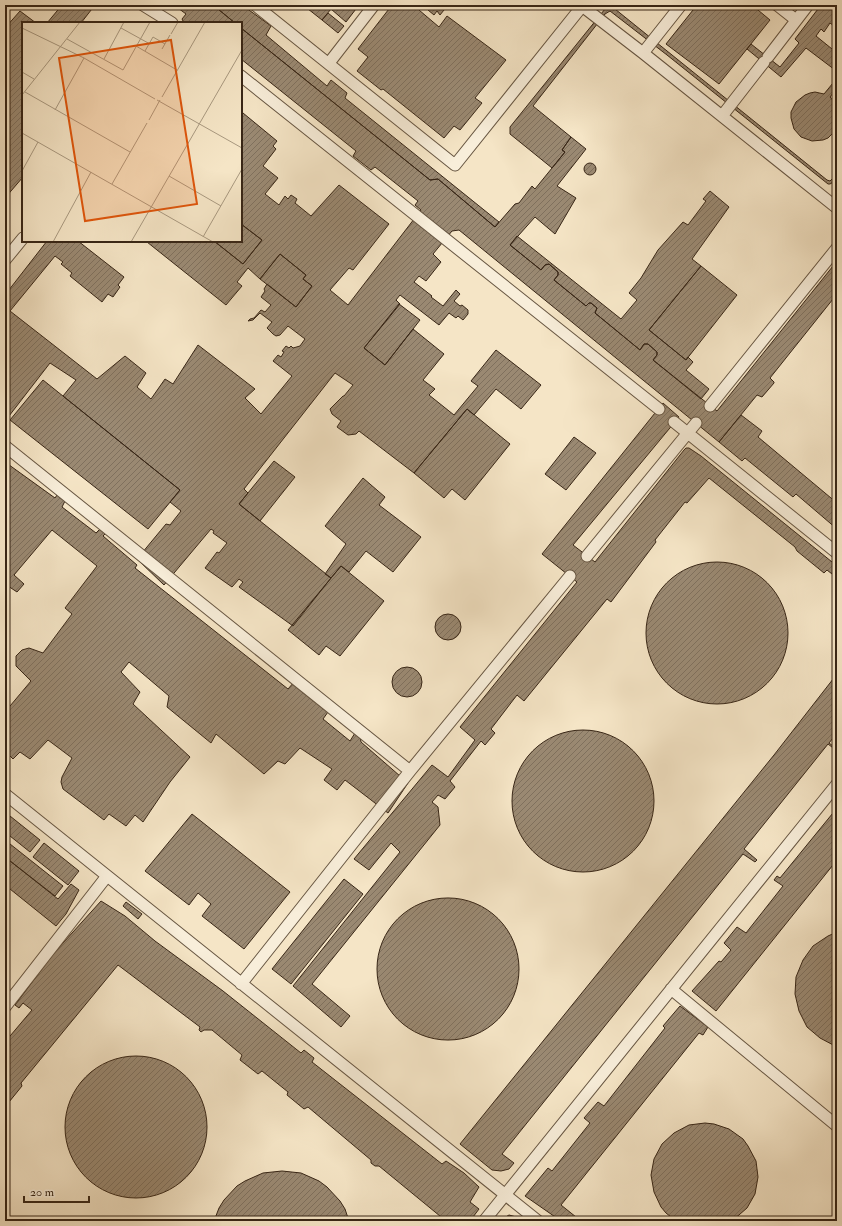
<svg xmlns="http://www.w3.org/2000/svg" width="842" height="1226" viewBox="0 0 842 1226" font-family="'IM FELL Double Pica',serif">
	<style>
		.building { fill: url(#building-hatch); stroke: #382616 }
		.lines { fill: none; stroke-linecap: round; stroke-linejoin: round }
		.service-casing { stroke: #675642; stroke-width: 13 }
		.service { stroke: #f8eeda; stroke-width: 11 }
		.inset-road { fill: none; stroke: #a99980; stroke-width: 1 }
		.view { fill: #df560c; fill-opacity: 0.15; stroke: #df560c; stroke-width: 2 }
		.inset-edge { fill: none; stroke: #382616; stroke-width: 2 }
	</style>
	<defs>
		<pattern id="building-hatch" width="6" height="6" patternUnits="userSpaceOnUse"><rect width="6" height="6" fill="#9a8972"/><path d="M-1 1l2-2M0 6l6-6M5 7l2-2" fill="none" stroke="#7f705d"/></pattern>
	</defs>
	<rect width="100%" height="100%" fill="#f5e5c6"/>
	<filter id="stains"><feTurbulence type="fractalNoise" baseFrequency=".005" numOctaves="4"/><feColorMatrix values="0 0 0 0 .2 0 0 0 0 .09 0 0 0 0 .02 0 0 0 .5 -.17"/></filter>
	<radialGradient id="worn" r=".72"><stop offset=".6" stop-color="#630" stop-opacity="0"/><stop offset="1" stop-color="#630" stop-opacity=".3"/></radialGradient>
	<!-- building -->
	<path class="building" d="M62 5H95L81 23H47Z
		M174 5H213L235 23H184L182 19 186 14Z
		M221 5H228L232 9 235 5H242L271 26 266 35 327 86 331 80 347 93 345 98 499 222 495 227 438 179 430 180 241 28V23H235L218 9Z
		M303 5H359L346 22 331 9 322 20Z
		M392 5H423L419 10 439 27 447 16 506 60 475 98 482 103 460 130 454 126 444 138 383 89 381 90 357 71 368 57 358 49Z
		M429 5H448L440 15 437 11 434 15 428 10 431 7Z
		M697 5H752L770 20 719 84 666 44Z
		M821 5H837V28L830 23 824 32 821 29 816 36 837 53V75L833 72 835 70 806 48 781 77 747 49 751 44 780 67 799 43 795 39Z
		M610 7 615 9 827 180 830 181 837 174V180L830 184H828L667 55 610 11 605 14 533 106 571 137 562 150 565 152 552 168 510 134V127L605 9Z
		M20 11 36 23H23V177L5 198V28Z
		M328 13 344 26 338 33 322 20Z
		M241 28 430 180 438 179 495 227 515 204 519 203 532 186 535 189 565 152 562 150 571 137 586 149 557 186 576 198 555 234 535 217 510 245 541 270 545 265 549 264 558 272V275L554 280 586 306 589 303H591L597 308 595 313 640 350 644 344H648L657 352V355L653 360 717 411 837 261V294L770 378 774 382V383L762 397 757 395 719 442 459 230 452 231 433 254 441 262 426 281 419 276 414 282 432 296 431 297 443 306 456 290 460 294 454 301 460 306 462 305 468 310V314L463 320 458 316 456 318 449 313 439 325 400 295 396 300 400 304 364 348 385 365 413 329 444 354 423 380 435 389 429 395 454 415 478 386 471 381 496 350 541 385 521 409 496 389 474 415 467 409 414 473 359 431 356 434 348 435 337 427 341 421 332 414 330 409 343 396H344L353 385 335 373 244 489 248 493 239 504 331 578 293 626 239 587 243 582 239 579 232 587 205 568 217 552 219 553 227 543 213 533 214 531 211 529 164 585 137 559 166 524 170 525 181 511 170 502 180 490 63 396 76 380 50 363 9 416 5 413V295L47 241H78L124 277 118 285 120 287 113 297 108 294 102 302 70 276 72 273 61 264 63 262 55 256 10 311 97 379 125 356 146 373 137 387 151 399 165 379 173 384 198 345 255 389 245 398 261 414 292 376 273 361 278 355 281 357 284 352 282 351 286 346 289 348 291 346 293 348 300 346 305 339 288 326 280 335 276 336 273 334 267 328 272 322 260 313 253 320 248 321 250 319 254 318 261 310 265 312 271 305 261 297 265 291 264 289 267 284 296 307 312 286 303 279 306 275 280 254 260 279 248 268 237 282 242 286 226 305 147 242V241H214L243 264 262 240 241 224V115L243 113 277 141 273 146 276 149 263 166 278 178 265 194 279 205 285 196 288 199 291 195 297 199 295 203 311 216 339 185 389 224 353 270 349 268 330 290 348 305 421 210 415 205 418 201 375 167 371 170 353 156 356 151 241 59Z
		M837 78V88L830 97 837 105 836 130 828 138 823 140 812 141 801 137 794 129 791 118V112L796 102 805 95 810 93 815 92 824 94Z
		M584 169a6 6 0 1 1 12 0a6 6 0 1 1-12 0Z
		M710 191 729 207 692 259 701 266 649 330 686 360 688 357 693 362 686 370 709 389 701 399 653 360 657 355V352L648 344H644L640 350 595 313 597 308 591 303H589L586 306 554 280 558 275V272L549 264 545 265 541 270 510 245 517 236 621 319 637 300 629 293 641 278 658 250 683 222 688 225 706 201 703 199Z
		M241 224 262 240 243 264 214 241H241Z
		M280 254 306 275 303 279 312 286 296 307 260 279Z
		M701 266 737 295 686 360 649 330Z
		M399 304 420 320 385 365 364 348Z
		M43 380 180 490 148 529 10 420Z
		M837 381V411L835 395Z
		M663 403 679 417 573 545 595 562 684 450 686 448H689L701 456 837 566V578L827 570 824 573 797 551 795 547 709 478 687 503 685 502 655 540 656 542 611 602 607 599 524 701 517 695 491 729 495 733 485 745 481 741 450 781 455 787 445 799 438 795 432 802 438 807 440 825 312 984 350 1016 341 1027 293 986 400 852 391 843 369 870 354 859 432 765 448 777 475 740 460 727 577 582 542 554Z
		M467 409 510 444 465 500 452 489 444 498 414 473Z
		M741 415 762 431 758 437 837 503V529L796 494 793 497 745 458 742 461 719 442Z
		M574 437 596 453 566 490 545 474Z
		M274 461 295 477 260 521 239 504Z
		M5 462 55 498 57 495 65 501 62 507 96 533 100 529 106 533 103 536 137 565 135 568 288 689 294 682 328 712 323 719 350 741 355 733 360 737 361 742 408 783 388 813 345 780 337 790 324 780 332 769 300 748 285 764 278 761 264 774 216 734 211 743 167 707 169 696 129 662 121 672 140 692 133 704 190 757 170 782 143 822 135 815 126 826 109 814 104 820 63 789 61 782 62 777 72 758 48 740 30 759 20 752 13 759 7 753 9 749 5 746V712L31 681 16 666V656L22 650 29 648 43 653 72 614 65 608 97 566 52 530 14 575 24 584 17 592 8 586 5 590Z
		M363 478 385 497 379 505 421 537 393 572 366 551 349 572 341 566 331 578 325 574 346 544 325 526Z
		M646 633a71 71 0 1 1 142 0a71 71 0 1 1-142 0Z
		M341 566 384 601 340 656 326 646 319 655 288 630Z
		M435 627a13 13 0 1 1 26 0a13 13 0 1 1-26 0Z
		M392 682a15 15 0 1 1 30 0a15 15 0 1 1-30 0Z
		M837 674V733L829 743 837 749V751L828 744 744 849 757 860 755 862 743 854 502 1154 514 1163 509 1169 501 1171 492 1170 460 1144 774 755Z
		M512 801a71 71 0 1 1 142 0a71 71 0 1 1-142 0Z
		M837 808V860L716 1011 692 991 719 961 721 962 731 950 724 943 737 927 746 933 783 886 774 880 777 876 780 878Z
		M5 812 40 840 30 852 5 832Z
		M192 814 290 892 244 949 202 916 211 904 198 893 189 905 145 871Z
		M5 840 63 886 55 896 5 857Z
		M44 843 79 871 68 885 33 857Z
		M5 857 58 899 71 884 79 890 66 914 56 926 5 885Z
		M344 879 363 894 291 984 272 969Z
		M377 969a71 71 0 1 1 142 0a71 71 0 1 1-142 0Z
		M101 901 125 916 155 941 223 991 301 1053 304 1050 314 1058 312 1062 442 1164 446 1161 464 1173 479 1187 470 1202 479 1209 470 1221H446L379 1166H375L371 1163V1160L308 1107 304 1109 287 1095 288 1092 262 1071 258 1074 240 1060 242 1055 212 1030H204L201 1032 199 1030 200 1027 118 965 21 1083 22 1086 5 1107V1042L32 1010 23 1003 19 1008 15 1005 54 953Z
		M126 902 142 914 138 919 123 906Z
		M837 932V1047L820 1038 807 1027 799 1011 795 994 796 977 803 960 813 946 828 936Z
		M680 1006 708 1027 703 1035 699 1033 561 1205 581 1221H561L525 1196 548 1168 552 1171 590 1123 584 1118 598 1102 604 1106 665 1028 663 1026Z
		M65 1127a71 71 0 1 1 142 0a71 71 0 1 1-142 0Z
		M705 1123 714 1124 729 1129 743 1139 748 1146 756 1161 758 1177 755 1194 747 1208 732 1221H676L666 1213 661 1207 654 1192 651 1175 654 1159 662 1144 674 1133 689 1125Z
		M282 1171 301 1173 319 1181 327 1187 340 1201 345 1209 349 1221H214L219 1208 224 1200 237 1186 245 1181 263 1173Z
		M509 1215 520 1218 523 1221H501L504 1218Z"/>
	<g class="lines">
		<defs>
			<path id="service" d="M143 5 172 23
				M255 5 455 165 583 5
				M777 5 796 20
				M582 6 643 53 837 208
				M643 53 681 5
				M768 57 808 5
				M329 63 374 5
				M241 76 659 409
				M722 116 764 62
				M5 260 23 238
				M710 406 837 248
				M674 422 837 553
				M5 446 410 771
				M587 556 696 423
				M5 794 538 1221
				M241 984 410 771 570 576
				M671 989 837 1126
				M5 1007 107 876
				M484 1221 837 784"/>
		</defs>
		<!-- service casing -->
		<use href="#service" class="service-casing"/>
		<!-- service -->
		<use href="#service" class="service"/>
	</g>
	<!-- overview -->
	<g transform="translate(22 22)">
		<rect width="220" height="220" fill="#f5e5c6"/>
		<path class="inset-road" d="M0 6 62 36 133 77M99 6 128 22M149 12 156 0M45 17 101 48 128 0M114 24 155 48M140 27 148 13M123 29 131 15 143 22M82 37 102 0M0 50 12 57M3 70 108 130M0 73 58 0M140 75 183 0M135 78 220 126M33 88 62 36M127 98 138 78M0 111 191 220M0 149 16 120M147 154 199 184M90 162 125 101M181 215 220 147M31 220 69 150M109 220 220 28"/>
		<path class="view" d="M149 18 175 182 63 199 37 36Z"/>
		<rect width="220" height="220" class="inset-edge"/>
	</g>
	<!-- margin -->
	<rect width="842" height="1226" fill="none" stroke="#f5e5c6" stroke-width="20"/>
	<rect x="6" y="6" width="830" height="1214" fill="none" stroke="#382616" stroke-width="2"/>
	<rect x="10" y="10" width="822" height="1206" fill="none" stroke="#382616"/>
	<!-- scale -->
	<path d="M24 1196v6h65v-6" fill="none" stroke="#382616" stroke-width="2"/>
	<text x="30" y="1196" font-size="12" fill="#382616" stroke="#f8eeda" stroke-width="3" paint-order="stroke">20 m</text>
	<rect width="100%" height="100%" filter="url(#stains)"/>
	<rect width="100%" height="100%" fill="url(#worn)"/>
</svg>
